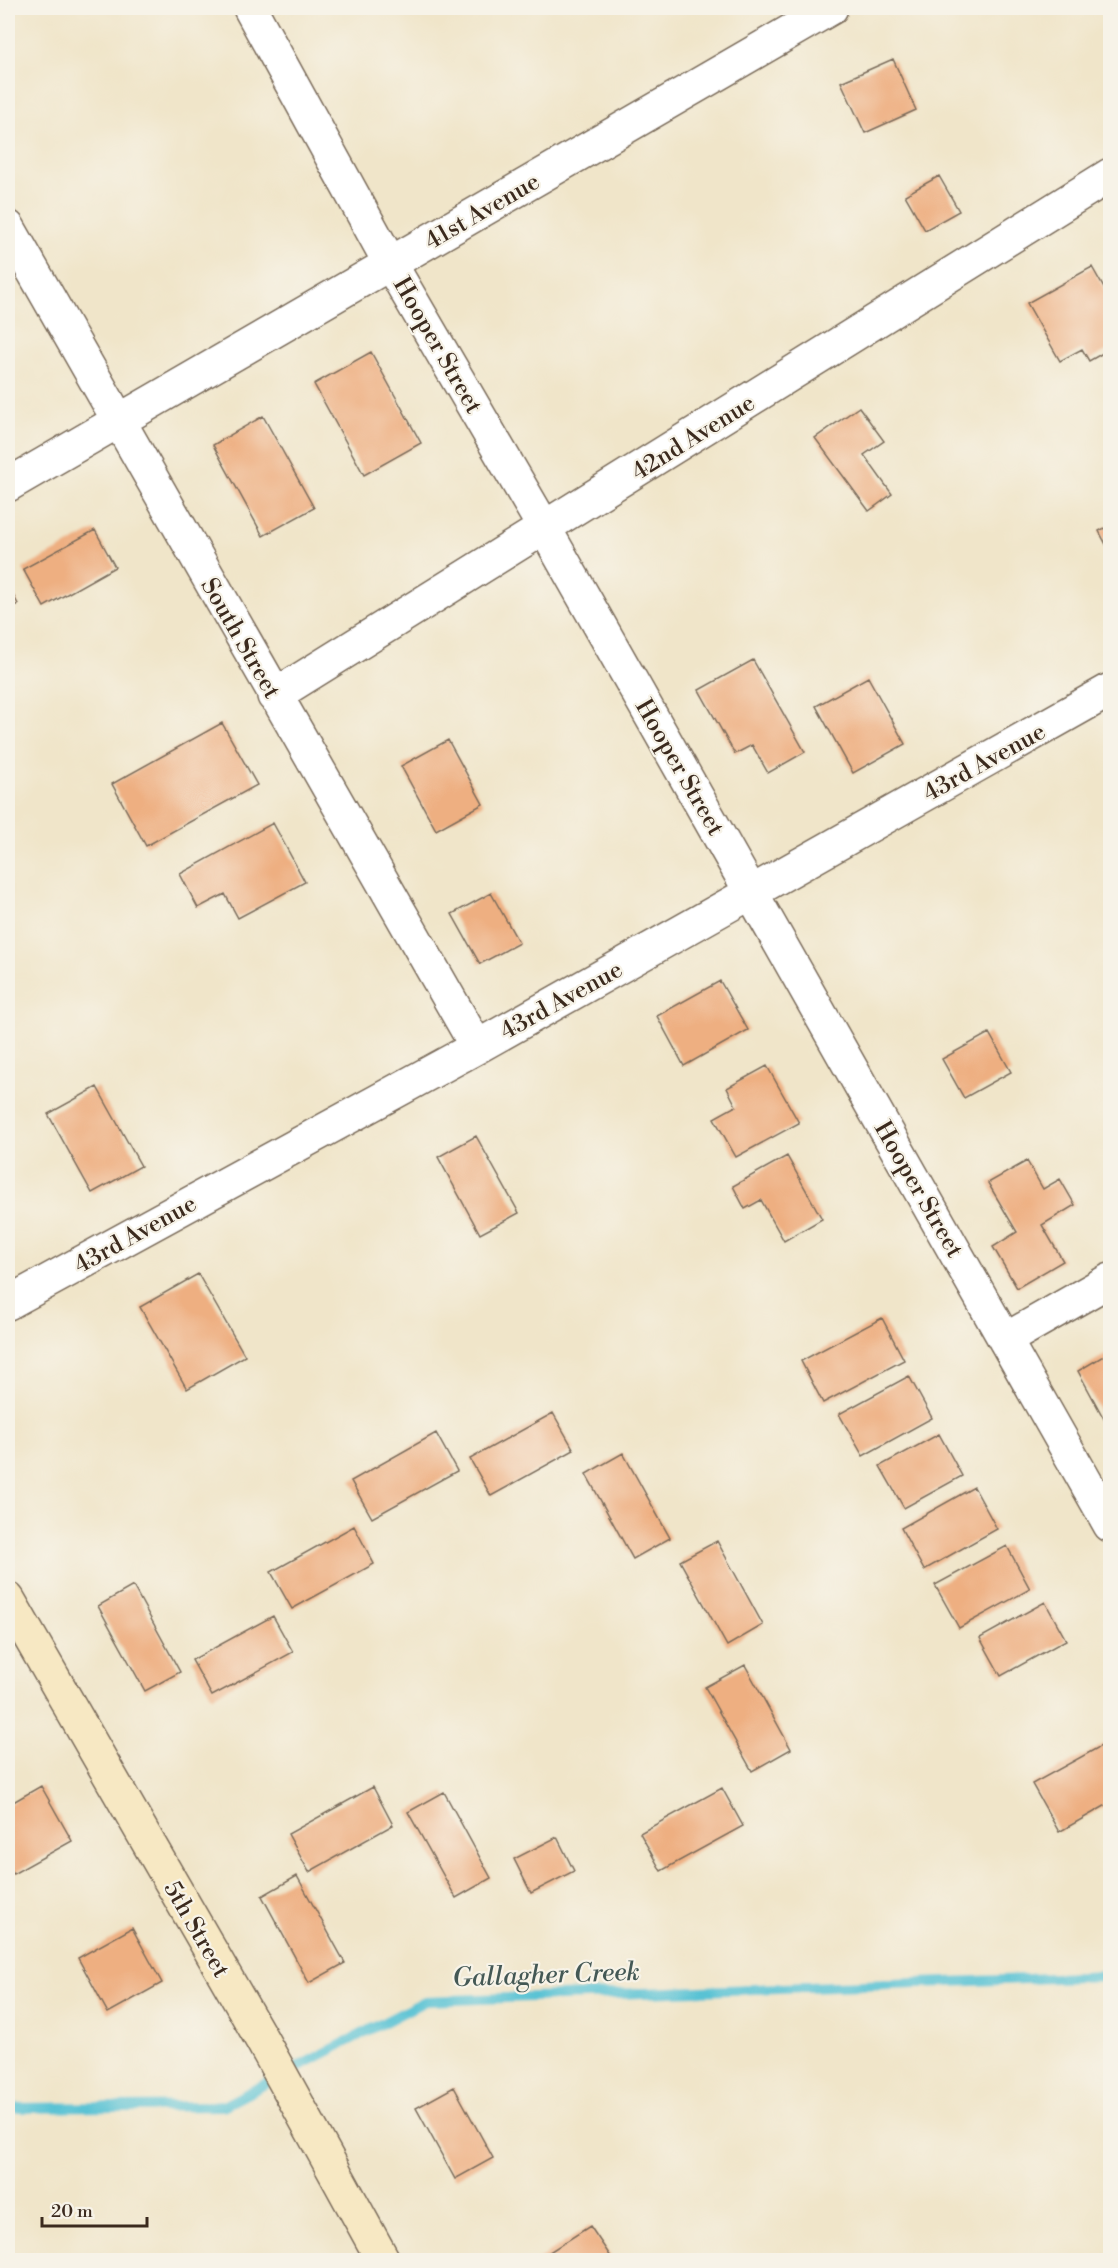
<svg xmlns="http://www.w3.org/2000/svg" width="1118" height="2268" viewBox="0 0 1118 2268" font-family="'Libre Bodoni',serif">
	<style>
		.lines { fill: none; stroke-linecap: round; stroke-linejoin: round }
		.stream { stroke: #58c2d4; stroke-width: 10 }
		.building { fill: #eeaf81 }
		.street-casing { stroke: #7a6b5a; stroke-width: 36 }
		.secondary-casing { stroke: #7a6b5a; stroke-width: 36 }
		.street { stroke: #fff; stroke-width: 33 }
		.secondary { stroke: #f7e8c3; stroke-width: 33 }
		.labels { text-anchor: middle; stroke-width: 4.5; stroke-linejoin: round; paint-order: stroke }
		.street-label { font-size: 24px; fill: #3b2a1e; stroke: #f7f3e8 }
		.water-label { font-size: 26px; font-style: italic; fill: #445855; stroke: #f7f3e8 }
	</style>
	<rect width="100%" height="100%" fill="#f7f3e8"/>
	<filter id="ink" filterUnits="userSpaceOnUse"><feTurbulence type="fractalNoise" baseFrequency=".0167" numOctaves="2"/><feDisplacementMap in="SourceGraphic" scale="12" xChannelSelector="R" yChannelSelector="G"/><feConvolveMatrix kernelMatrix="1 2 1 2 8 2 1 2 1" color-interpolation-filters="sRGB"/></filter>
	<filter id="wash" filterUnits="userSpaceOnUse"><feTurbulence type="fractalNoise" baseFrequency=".008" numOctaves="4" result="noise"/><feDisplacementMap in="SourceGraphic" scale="24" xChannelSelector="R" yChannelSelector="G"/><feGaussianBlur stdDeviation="1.35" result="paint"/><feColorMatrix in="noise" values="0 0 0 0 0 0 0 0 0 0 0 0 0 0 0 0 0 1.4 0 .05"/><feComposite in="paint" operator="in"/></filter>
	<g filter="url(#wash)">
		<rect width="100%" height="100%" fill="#f0e5c9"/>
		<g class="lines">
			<!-- stream -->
			<path class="stream" d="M8 2108 223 2106 425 2001 1110 1976"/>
		</g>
		<g id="blocks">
			<!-- building -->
			<path class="building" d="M893 59 916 110 865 133 841 82Z
				M939 176 959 211 925 230 905 195Z
				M1092 267 1110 299V349L1089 361 1082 349 1060 361 1027 303Z
				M371 352 421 443 364 475 314 384Z
				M859 407 884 441 864 455 892 494 869 511 815 438Z
				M263 416 314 508 263 536 213 445Z
				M1110 525V552L1099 531Z
				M95 530 115 567 44 607 23 569Z
				M8 586 18 604 8 610Z
				M753 660 805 752 768 773 752 745 735 754 699 690Z
				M868 677 905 744 853 773 816 706Z
				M222 723 257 785 146 846 112 784Z
				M448 740 483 804 436 830 401 766Z
				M273 823 305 882 238 918 225 894 198 908 180 874Z
				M491 893 519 943 480 964 452 914Z
				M720 981 748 1030 684 1066 657 1016Z
				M989 1033 1011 1072 964 1098 942 1059Z
				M767 1066 799 1123 736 1157 714 1118 736 1106 727 1088Z
				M97 1087 141 1166 92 1193 48 1114Z
				M476 1136 519 1213 480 1234 438 1157Z
				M787 1156 822 1219 784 1241 761 1200 745 1209 733 1186Z
				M1027 1161 1043 1189 1060 1179 1075 1205 1042 1225 1063 1261 1017 1288 993 1247 1017 1232 988 1183Z
				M198 1274 245 1356 187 1389 140 1307Z
				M882 1318 904 1360 823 1403 801 1361Z
				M1110 1352V1430L1078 1371Z
				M909 1376 932 1418 863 1456 839 1414Z
				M553 1413 574 1450 491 1496 470 1459Z
				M436 1433 457 1471 372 1518 351 1481Z
				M939 1434 962 1476 904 1508 880 1466Z
				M623 1453 670 1538 633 1559 586 1474Z
				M974 1487 997 1529 924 1570 901 1528Z
				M354 1526 374 1564 292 1609 271 1572Z
				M717 1541 763 1625 727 1646 680 1561Z
				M1007 1546 1030 1589 959 1628 935 1585Z
				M133 1586 180 1672 145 1691 98 1606Z
				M1045 1602 1066 1640 1001 1676 980 1638Z
				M273 1616 293 1652 212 1696 192 1660Z
				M745 1665 791 1749 752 1771 705 1687Z
				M1110 1741V1803L1059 1832 1032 1784Z
				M41 1786 72 1841 13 1874 8 1864V1805Z
				M373 1787 393 1825 309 1872 288 1834Z
				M722 1788 743 1826 661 1871 640 1833Z
				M444 1792 491 1878 456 1898 408 1812Z
				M557 1837 574 1871 531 1893 514 1859Z
				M297 1876 345 1963 309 1983 262 1896Z
				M132 1928 162 1983 108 2013 78 1958Z
				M454 2087 493 2158 455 2179 416 2108Z
				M590 2226 613 2260H537Z"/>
		</g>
	</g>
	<g filter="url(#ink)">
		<use href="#blocks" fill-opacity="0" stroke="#7a6b5a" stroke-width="1.5"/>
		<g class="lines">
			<defs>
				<path id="street" d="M250 8 391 265 545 529 1110 1525
					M8 227 477 1047
					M8 485 831 8
					M274 696 1110 175
					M8 1303 477 1047 1110 690
					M1005 1340 1110 1280"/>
				<path id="secondary" d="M8 1599 262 2040 383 2260"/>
			</defs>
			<!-- street casing -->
			<use href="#street" class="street-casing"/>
			<!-- secondary casing -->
			<use href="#secondary" class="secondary-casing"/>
			<!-- street -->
			<use href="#street" class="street"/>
			<!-- secondary -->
			<use href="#secondary" class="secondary"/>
		</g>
	</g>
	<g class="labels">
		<!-- street labels -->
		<g class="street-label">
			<text transform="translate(482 211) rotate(-30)" y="8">41st Avenue</text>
			<text transform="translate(438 345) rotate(60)" y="8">Hooper Street</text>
			<text transform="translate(693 437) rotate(-32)" y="8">42nd Avenue</text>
			<text transform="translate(241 638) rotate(60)" y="8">South Street</text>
			<text transform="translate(984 762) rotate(-29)" y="8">43rd Avenue</text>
			<text transform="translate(680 767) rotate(60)" y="8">Hooper Street</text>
			<text transform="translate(561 1000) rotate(-29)" y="8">43rd Avenue</text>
			<text transform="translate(919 1189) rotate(60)" y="8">Hooper Street</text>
			<text transform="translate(135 1234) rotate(-29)" y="8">43rd Avenue</text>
			<text transform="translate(197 1929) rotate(60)" y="8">5th Street</text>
		</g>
		<!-- water labels -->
		<g class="water-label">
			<text transform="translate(546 1974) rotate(-2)" y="9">Gallagher Creek</text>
		</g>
	</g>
	<!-- margin -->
	<rect width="1118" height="2268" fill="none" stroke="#f7f3e8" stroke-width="30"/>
	<!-- scale -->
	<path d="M42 2217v9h105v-9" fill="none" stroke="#3b2a1e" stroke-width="3"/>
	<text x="51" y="2217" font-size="18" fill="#3b2a1e" stroke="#f7f3e8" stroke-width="4.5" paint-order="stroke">20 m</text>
</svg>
